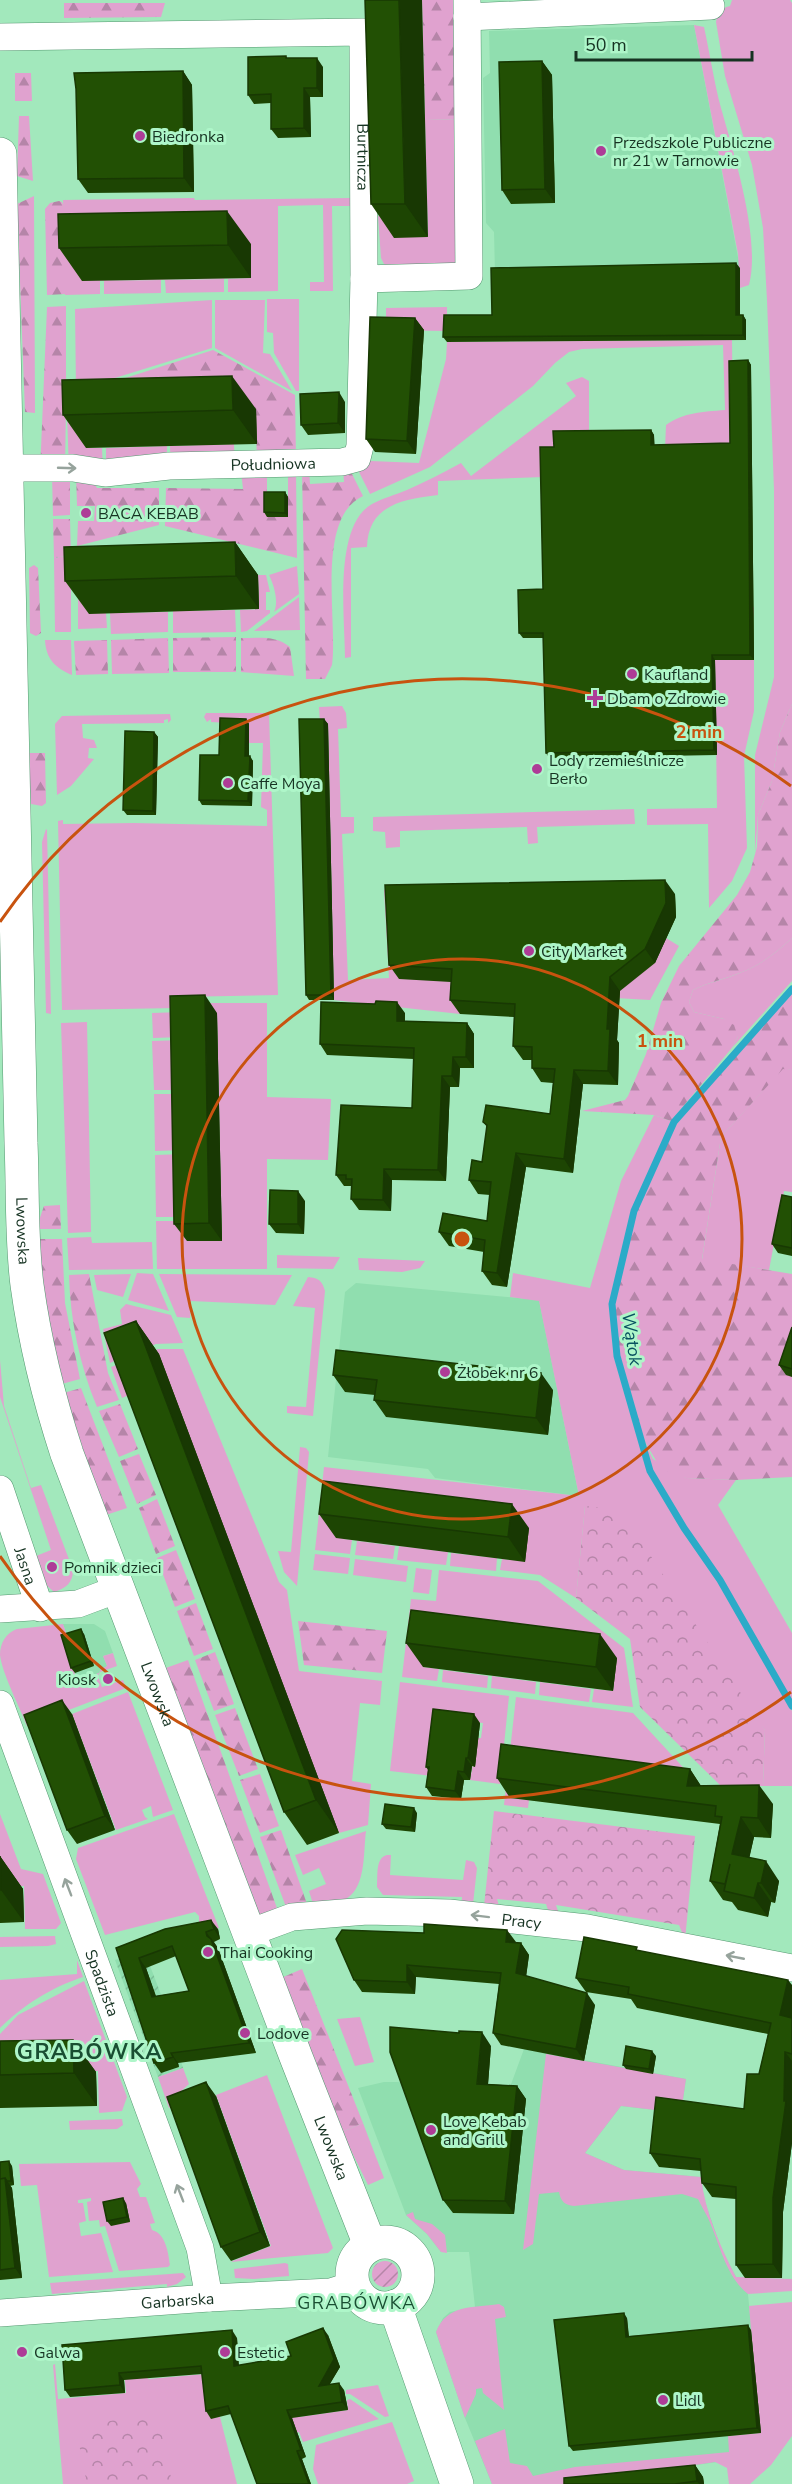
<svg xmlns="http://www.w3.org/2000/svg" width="792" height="2484" viewBox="0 0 792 2484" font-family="'Nunito Sans',sans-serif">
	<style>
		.built { fill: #90deaf }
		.industrial { fill: url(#industrial-furrows) }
		.grass { fill: #e0a2cf }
		.forest { fill: url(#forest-firs) }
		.park { fill: url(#park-crowns) }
		.garden { fill: url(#garden-furrows) }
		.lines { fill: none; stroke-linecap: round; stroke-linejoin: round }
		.stream { stroke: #2babc8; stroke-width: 7 }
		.minor-casing { stroke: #549870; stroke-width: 28 }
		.tertiary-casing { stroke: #549870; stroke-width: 34 }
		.minor { stroke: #fff; stroke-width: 27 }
		.tertiary { stroke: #fff; stroke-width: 33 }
		.wall { fill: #1d4503; fill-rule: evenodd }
		.shaded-wall { fill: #183803 }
		.building { fill: #225004; stroke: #183803; stroke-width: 1.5; fill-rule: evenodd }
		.oneway { stroke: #96a39c }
		.ring { fill: none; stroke: #c8530f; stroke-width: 3 }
		.poi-dot { fill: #ae3c97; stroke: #aef6c9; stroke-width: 2 }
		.labels { text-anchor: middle; stroke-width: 6; stroke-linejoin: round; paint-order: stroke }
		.poi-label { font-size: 16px; fill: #163322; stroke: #aef6c9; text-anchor: start }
		.street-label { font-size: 16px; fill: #163322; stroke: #aef6c9 }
		.water-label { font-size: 18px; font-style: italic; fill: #085160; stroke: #aef6c9 }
		.neighbourhood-label { font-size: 18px; letter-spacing: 1.5px; fill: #194e32; stroke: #aef6c9 }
		.district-label { font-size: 22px; font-weight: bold; letter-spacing: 1.5px; fill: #194e32; stroke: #aef6c9 }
		.centre { fill: #c8530f; stroke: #aef6c9; stroke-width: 3 }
		.ring-label { font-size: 18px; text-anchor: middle; font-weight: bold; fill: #c8530f; stroke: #aef6c9; stroke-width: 6; stroke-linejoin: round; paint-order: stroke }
	</style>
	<defs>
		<pattern id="industrial-furrows" width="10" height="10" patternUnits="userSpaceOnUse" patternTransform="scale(1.5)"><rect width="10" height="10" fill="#90deaf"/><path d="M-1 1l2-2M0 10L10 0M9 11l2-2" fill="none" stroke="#7bbf96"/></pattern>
		<pattern id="forest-firs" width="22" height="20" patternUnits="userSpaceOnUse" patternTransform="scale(1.5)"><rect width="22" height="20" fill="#e0a2cf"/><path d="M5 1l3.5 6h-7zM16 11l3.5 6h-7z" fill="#b585a8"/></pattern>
		<pattern id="park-crowns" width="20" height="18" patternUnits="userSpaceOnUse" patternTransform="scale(1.5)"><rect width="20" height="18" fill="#e0a2cf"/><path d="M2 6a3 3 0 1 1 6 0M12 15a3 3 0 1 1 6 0" fill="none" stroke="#b585a8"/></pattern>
		<pattern id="garden-furrows" width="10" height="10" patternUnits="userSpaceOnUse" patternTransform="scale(1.5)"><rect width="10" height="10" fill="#e0a2cf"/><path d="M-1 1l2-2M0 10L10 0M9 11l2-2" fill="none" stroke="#b585a8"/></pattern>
	</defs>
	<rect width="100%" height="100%" fill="#a2e8bc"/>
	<!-- built -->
	<path class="built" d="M694 25 740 268 495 273 494 232 486 223 483 78 490 73 489 31Z
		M356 1283 539 1300 579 1496 435 1478 428 1469 328 1457 345 1292Z
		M63 1624H94L105 1631 113 1653 103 1656 107 1666 99 1673 81 1679 76 1677 63 1640 68 1638Z
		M524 2049 686 2079 681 2113 621 2106 585 2153 624 2170 701 2177 704 2199 721 2248 736 2277 745 2278 748 2294 761 2433 728 2436 731 2460 682 2467 628 2484H492L465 2418 436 2332 443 2318 450 2312 475 2307 469 2252H441L427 2234 406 2215 358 2088 384 2082H466L510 2087Z"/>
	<!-- industrial -->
	<path class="industrial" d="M144 1950 165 2005 183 2068 158 2077 115 1960Z"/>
	<!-- grass -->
	<path class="grass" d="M732 0H790L792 3V704L780 732 772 781 758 815 755 853V755L774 677V490L767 300 763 228 752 165 725 76 716 22C718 11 720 9 730 6Z
		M694 25 704 27C710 54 714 82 721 108 734 154 761 240 749 285L740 288 738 254Z
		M462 119 458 265 390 268 384 264 381 258 378 216H393L428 237 425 120Z
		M194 198 195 200 351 198V206H332L333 291H310V282H324L323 205 278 206V291L228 292V279L251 278 100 281V294L65 295 63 200Z
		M224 279V292L166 293 165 280Z
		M161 280V293L104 294V281Z
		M267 299H299V391H296L274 353 273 333 267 332Z
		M212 300V348L76 390 75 309Z
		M215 300H265L263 353 270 354 292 391 215 348Z
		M447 307V331L375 330 371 461 419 463 446 359 447 342 732 340 735 606 754 607 753 620 734 621 735 660H754V711L744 756 747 848 732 881 709 908 708 824 647 825V809L717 808 712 449H665L666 425C684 412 703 412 725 410L723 345 582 349 569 352 555 363 533 386 430 467 370 494 357 468H366L365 454 368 449 372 326H386V308Z
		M582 377 589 381V436L557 451 544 477 438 481V495C403 499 368 505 367 547L351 548V657L345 658C345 618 333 526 372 504 383 498 395 495 407 490 425 482 443 473 461 463L471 476 576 396 566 383Z
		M67 414 87 448H102L103 471 69 472Z
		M234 444 235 468 171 469 170 446Z
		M167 446V469L106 471V448Z
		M71 555V632H55L54 558Z
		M297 566 299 594 274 612C279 602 274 585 269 575Z
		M258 575H266L270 592H266V610H270V613L247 631 241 632 240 610 259 609Z
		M78 581 106 613 107 628 78 629Z
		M299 597 300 630 254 631Z
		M235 610 236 632 173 633V611Z
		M168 612V632L111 634 110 613Z
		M45 640H71L72 675C55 668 46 659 45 640Z
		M342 706 346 713 347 728 338 729 341 817H354V833L342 834 348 980 389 978 384 890H394L655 963 666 938 679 946 650 1000 461 989 460 1014 334 1000 328 724H320L319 707Z
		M206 713H269L278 995 178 997 177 1008 62 1010 58 821 63 820V824L134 823 267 826V810L261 807 263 743H249V724L211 722V719L207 722 204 717Z
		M170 714 171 720 168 723V719L164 720V723L82 724 83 738 94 740 97 748H89L88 758 94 759 71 786 57 795 55 724 62 716Z
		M634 809 635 824 537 827 538 843 528 844 527 827 400 831V847L386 848 385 832 373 831V817Z
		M46 829 47 830 51 1014 46 1013 42 842Z
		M792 938V981L731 1049 738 1037 724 1019 694 1012 689 1002 693 990C709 982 726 979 742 972 761 965 777 952 792 938Z
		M183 1003H267V1097L331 1099 328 1160 267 1159V1269H157L156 1221H187V1241L222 1240 217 1014 183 1037 153 1038 152 1013 182 1012Z
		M87 1022 91 1232 68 1233 61 1023Z
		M183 1040 184 1090H154L152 1041Z
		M783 1068 792 1070V1192L784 1191 769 1270 702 1260 721 1137Z
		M154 1094H184L185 1150 155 1151Z
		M654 1115 671 1121 632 1210 609 1304 614 1357 647 1471 682 1530 718 1582 792 1711V1786H763L765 1730 585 1506 576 1598 540 1575 500 1570 502 1559 525 1561 336 1538 352 1540 350 1554 315 1550 324 1467 579 1496 539 1301 510 1297 513 1273 590 1288 621 1181Z
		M185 1154 187 1217H156L155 1155Z
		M91 1237 92 1243 152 1242 153 1269 69 1270 67 1238Z
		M277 1255 340 1257 333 1269 277 1268Z
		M358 1258 425 1261 420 1268 402 1272 359 1270Z
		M137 1273 153 1274 169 1311 128 1300Z
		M131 1274 123 1297 97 1290 94 1275Z
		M159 1274 292 1275 275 1305 191 1301 190 1318 177 1317Z
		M308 1277C318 1278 322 1280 325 1291L313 1416 287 1413V1406L306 1407 315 1308 293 1306Z
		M126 1304 171 1315 183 1343 156 1344 110 1363 103 1329 122 1324 120 1310Z
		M158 1349H183L279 1582 287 1590 299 1671 382 1681 380 1705 360 1703 352 1781 371 1784 368 1825 339 1833 136 1392 122 1398 111 1367Z
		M0 1360 4 1406 31 1488 41 1485 73 1570C73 1583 66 1588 54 1592L45 1584 36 1556 51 1550 0 1397Z
		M642 1437 653 1459 686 1478 736 1480 718 1505 792 1633V1702L722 1579 686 1527 651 1470Z
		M300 1447 306 1448 309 1452 297 1586 284 1572 278 1551 291 1552Z
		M357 1541 395 1546 393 1559 355 1555Z
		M399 1546 448 1552 446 1565 397 1560Z
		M451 1553 497 1558 496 1571 450 1566Z
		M315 1554 350 1558 348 1574 313 1570Z
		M355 1559 408 1566 406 1582 353 1575Z
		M416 1568 432 1570 429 1594 413 1592Z
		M439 1570 538 1581 624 1648 633 1707 592 1702 594 1689 613 1691 616 1658 423 1667 439 1669 437 1681 402 1677 411 1599 436 1601Z
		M63 1624 68 1638 63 1640 76 1677 81 1679 99 1673 101 1669 107 1666 103 1656 113 1653 117 1666 100 1672 98 1676 102 1687 123 1680 126 1688 27 1726C20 1708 2 1673 0 1655 0 1643 6 1633 17 1629Z
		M443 1670 488 1676 487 1688 442 1682Z
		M492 1676 536 1682 535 1694 491 1688Z
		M400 1682 509 1696 500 1784 470 1780 478 1738H481L483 1723 439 1718 432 1776 390 1771Z
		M540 1682 591 1689 589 1702 539 1695Z
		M128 1692 173 1810 153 1817 151 1806 142 1810 145 1817 148 1819 116 1830 72 1714Z
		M516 1697 633 1713 703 1789 510 1798 529 1800 528 1808 504 1805Z
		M0 1814 21 1869 43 1874 61 1923 56 1929H25L24 1886H0Z
		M174 1814 219 1928 214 1929 199 1923V1916L195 1912 105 1935 76 1859 78 1848Z
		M366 1831C363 1853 367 1891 342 1901 334 1904 322 1903 313 1904L309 1891 326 1884 319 1868 303 1875 295 1855Z
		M387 1855H391L390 1875 463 1880 466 1860 474 1862 477 1868 473 1904 461 1910 462 1897 383 1895 377 1887C378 1876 375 1858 387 1855Z
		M55 1936 56 1944 48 1946 0 1947V1937Z
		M77 1960 83 1977C52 1987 22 2006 0 2028V1980L77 1974Z
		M84 1981 127 2097 122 2111 99 2113 98 2071 0 2074V2034L18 2015Z
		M360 2017 374 2062 355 2066 337 2019Z
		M546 2054 686 2079 681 2113 621 2106 585 2153 624 2170 701 2177C705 2212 720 2246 736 2277L792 2279V2291L748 2294C727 2277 721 2249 711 2225 708 2216 702 2208 698 2199L682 2194 574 2206C565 2205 561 2202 559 2192L539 2194 533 2244 523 2250Z
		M183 2068 189 2084 179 2093 178 2105 169 2108 158 2077Z
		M267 2075 333 2248 328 2253 230 2262 271 2246 216 2095Z
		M122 2119 123 2125 117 2129 70 2130 69 2121Z
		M363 2123 384 2178 368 2185 342 2132Z
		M130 2162 141 2184 137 2189 140 2197H146L155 2223 150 2224 152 2230C166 2234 168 2252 170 2265L168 2267 119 2271 105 2226 100 2227 99 2220 89 2221 87 2202 91 2201V2198L78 2200V2203H83L86 2221 79 2223 81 2236 101 2233 113 2272 49 2277 37 2185 21 2186 19 2164Z
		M413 2212 415 2219 432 2224 445 2235 447 2253 441 2252 427 2234 406 2215Z
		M285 2263 288 2264 289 2276 254 2279 235 2278 234 2269Z
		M183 2273 186 2277 177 2284 167 2287V2284L52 2294 50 2283Z
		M792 2302V2436L771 2465 750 2484H729L727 2468 715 2462 682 2467 628 2484H492L475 2441 505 2429 510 2463 527 2466 533 2476 575 2467 729 2452 728 2436 760 2433 749 2306Z
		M499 2304 504 2307 506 2317 495 2319 504 2410 483 2393 482 2388 476 2389V2394L465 2418 436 2332C447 2304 472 2308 499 2304Z
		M122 2347 147 2374 148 2379 206 2374 211 2418 220 2417 237 2484H63L53 2365 55 2364 58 2399 126 2393Z
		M378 2385 389 2416 385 2417 350 2394H346V2390Z
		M350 2399 379 2419 303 2442 299 2432 296 2433 286 2409 297 2407 299 2417 348 2410 347 2400Z
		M392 2422 414 2481 407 2484H318L313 2469 316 2445Z"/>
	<!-- forest -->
	<path class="forest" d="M422 0H460L462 119 425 120Z
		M64 3H165L161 17 64 18Z
		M15 73H31L32 101H15Z
		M19 116H29L33 181 17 176Z
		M34 196 35 413 25 412 17 204Z
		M59 201 62 202 64 207 66 294 47 295 45 209 50 203Z
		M66 306V397L213 350 295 395 296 458H257L255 409 66 405 65 472H40L47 307Z
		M343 468H349L363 496C315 518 338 621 332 665L325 679H306L302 471 309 470 310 484 344 482Z
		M241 471H267V517H288V473L296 472 297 558 165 526 166 488 243 489Z
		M76 473H89L97 488H159V525L77 546 78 521H94L95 506H77Z
		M52 474H70V515L53 516Z
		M53 519H70L71 555 54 558Z
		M34 565 38 568 41 633 36 636 30 633 29 568Z
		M236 637V672H173V638Z
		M168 638 169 673 112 674 111 640Z
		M241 638C258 638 276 635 290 647L294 676 241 672Z
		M107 640 108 674 76 675 74 641Z
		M792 704V938C777 952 761 965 742 972 725 979 709 982 693 990L689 1002 694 1012 724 1019 734 1025 738 1037 731 1049 671 1121 654 1115 582 1111 625 1100 628 1096 646 1054 661 1003 679 966 737 895 750 872 757 847 758 815 772 781 780 732Z
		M29 753H45L46 803 42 806 31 804Z
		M792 992V1070L783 1069 721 1137 702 1259 792 1274V1477L736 1480 686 1478 661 1469 642 1437 619 1356 614 1305 636 1211 677 1123Z
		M60 1205 61 1229H36L44 1206Z
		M36 1239H62L65 1303 80 1379 58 1385Z
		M89 1274 108 1373 119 1400 97 1407C80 1366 70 1320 69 1275Z
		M81 1388 127 1508 103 1516 60 1394Z
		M120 1404 138 1449 119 1457 99 1411Z
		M139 1454 156 1495 137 1504 120 1461Z
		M157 1499 175 1546 156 1554 139 1508Z
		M176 1550 195 1599 175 1607 157 1558Z
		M196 1603 213 1649 194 1656 177 1611Z
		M298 1621 387 1631 382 1673 304 1665Z
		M215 1652 234 1704 214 1711 195 1660Z
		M188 1660 278 1911 255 1915 163 1669Z
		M235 1708 258 1769 239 1776 215 1715Z
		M260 1774 279 1826 260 1833 240 1780Z
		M281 1830 307 1904 286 1907 260 1837Z
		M302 1969 363 2123 342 2132 281 1978Z"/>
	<!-- park -->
	<path class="park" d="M585 1506 620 1509 765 1730 763 1786 720 1785 640 1707 630 1639 576 1598Z
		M494 1811 695 1836 685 1940 679 1925 556 1905 561 1920 551 1919 546 1904 497 1899 501 1913 484 1906Z
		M157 2413 172 2482 87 2484 79 2444 92 2437 98 2423Z"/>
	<!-- garden -->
	<path class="garden" d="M372 2274a13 13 0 1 1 26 0a13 13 0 1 1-26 0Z"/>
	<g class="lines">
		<!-- stream -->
		<path class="stream" d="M792 989 674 1122 634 1211 612 1304 617 1356 650 1471 684 1528 720 1580 792 1706"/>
		<defs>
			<g id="minor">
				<path d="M467 17 711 6"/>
				<path id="s1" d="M0 37 363 32 364 279 469 276 467 0"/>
				<path id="s2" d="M8 468H73L105 473 169 466 342 462 357 458 360 446 364 279"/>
				<path id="s3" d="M0 1489 40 1608"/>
				<path d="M0 1609 78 1604 118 1589"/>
				<path id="s4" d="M0 1704 200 2248 209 2298"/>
				<path id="s5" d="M249 1933 292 1917 367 1911 449 1913 587 1928 792 1968"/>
				<path id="s6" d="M0 2313 209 2298 331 2292 354 2285"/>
			</g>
			<g id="tertiary">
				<path id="s7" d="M0 154 21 1143C23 1189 21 1238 27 1285 35 1343 49 1399 67 1454L296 2057 370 2245"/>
				<circle cx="385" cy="2275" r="33"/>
				<path d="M395 2306 457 2484"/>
			</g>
		</defs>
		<!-- minor casing -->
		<use href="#minor" class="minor-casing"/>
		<!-- tertiary casing -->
		<use href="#tertiary" class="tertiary-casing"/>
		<!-- minor -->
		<use href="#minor" class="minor"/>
		<!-- tertiary -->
		<use href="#tertiary" class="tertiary"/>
	</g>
	<!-- wall -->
	<path class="wall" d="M365 0 428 237 394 238 371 204Z
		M286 56 287 58 323 67V97H310L311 137 278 138 271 129V103L254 104 248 95Z
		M542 61 552 75 555 203 511 204 502 190Z
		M183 71 192 85 194 192 88 193 78 179Z
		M251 244V278L82 281 59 248Z
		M740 268V315H743L746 320V340L447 342 443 337Z
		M415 318 424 330 416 454 375 452 366 439Z
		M748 360 751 365 754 660H715L717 755 549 758 546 753 543 638H523L519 633 543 589 554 447 651 430 654 435V445L730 443Z
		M345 402V433L308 435 301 425Z
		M256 409 257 444 86 448 63 415Z
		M285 492 288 497V517H267L264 512Z
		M235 542 258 575 259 609 89 614 65 581Z
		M246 719 249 724V756L253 761 252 806 202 805 199 800 219 755Z
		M324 719 328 724 334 1000H309L306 995Z
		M154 732 158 737 156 815H127L123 810Z
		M675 894 676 917 655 963 620 991 617 1040 619 1043 618 1085 583 1084 573 1173 526 1167 507 1287 492 1285 482 1271 484 1252 449 1246 439 1232 487 1221 490 1195 478 1194 469 1180 482 1162 487 1127 483 1122 550 1114 553 1083 541 1082 532 1068V1060H523L513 1046 514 1017 460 1014 450 1000 451 982 399 979 389 965Z
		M217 1013 222 1241H187L174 1224Z
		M405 1013V1022L467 1023 474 1034V1068H460L459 1087H450L446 1181 392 1180 391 1211 359 1210 351 1199V1186H344L336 1175 412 1108 414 1059 327 1055 320 1044Z
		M792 1197V1256L778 1253 772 1244Z
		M305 1201 304 1234 276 1233 269 1224Z
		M136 1321 159 1354 339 1833 307 1845 284 1812Z
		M792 1327V1377L786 1375 779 1365Z
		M333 1375 553 1390 548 1435 386 1417 374 1400 375 1395 345 1392Z
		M319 1514 529 1528 525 1562 336 1538Z
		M84 1634 94 1666 75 1673 71 1668Z
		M406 1643 617 1658 613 1691 423 1667Z
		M72 1714 115 1830 77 1844 67 1830Z
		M480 1723 475 1767 472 1766 470 1780H464L461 1799 432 1796 426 1787 428 1770 426 1767Z
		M690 1769 701 1786 773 1804 771 1838 754 1837 749 1858 779 1881 775 1903 771 1902 768 1917 738 1910 732 1902 723 1900 710 1881 720 1824 510 1798 497 1778Z
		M417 1813 415 1832 386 1829 382 1824Z
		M0 1856 23 1889 24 1922 0 1923Z
		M165 1929H218L220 1939 214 1942 218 1948 256 2053 178 2063 179 2067 161 2073 154 2063 116 1948ZM176 1956 189 1991 156 1996 146 1968Z
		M336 1939 521 1943 529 1955 526 1976 595 2005 584 2061 501 2045 493 2033 499 1984 416 1977 415 1994 362 1992 354 1980Z
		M640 1951 792 1985V2143L783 2212 782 2278H745L736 2265V2199L712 2197 702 2183 701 2171 659 2167 650 2153 744 2109 759 2074 768 2034 637 2008 631 1999 586 1992 576 1978Z
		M73 2040 96 2072 97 2106 0 2108V2041Z
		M491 2046 488 2084 517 2086 526 2099 514 2214 453 2213 443 2200Z
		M656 2056 653 2074 626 2069 623 2065Z
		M216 2096 270 2246 231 2261 221 2247Z
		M0 2162 12 2166 14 2185 10 2186 12 2188 22 2278 0 2280Z
		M126 2203 130 2222 111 2226 107 2221Z
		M627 2318 629 2336 751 2330 761 2433 573 2451 569 2446Z
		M328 2335 340 2367 330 2384 344 2390 348 2410 292 2418 306 2457 302 2459 311 2484H257L231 2414 211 2419 206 2411 202 2374 124 2380 125 2393 70 2397 65 2390 62 2345 237 2338 239 2366 291 2356Z
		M695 2465 703 2477 704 2484H564Z"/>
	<!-- shaded-wall -->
	<path class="shaded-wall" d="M399 0H422L428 237 405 204Z
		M317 58 323 67V97L317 88Z
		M542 61 552 75 555 203 545 189Z
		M183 71 192 85 194 192 184 178Z
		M304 88 310 97 311 137 304 128Z
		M227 211 251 244V278L228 245Z
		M736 263 740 268V320L736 315Z
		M743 315 746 320V340L743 335Z
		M415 318 424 330 416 454 407 441Z
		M748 360 751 365 754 660 750 655Z
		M232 376 256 409 257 444 233 410Z
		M339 392 345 402V433L338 423Z
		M651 430 654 435 655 450 651 445Z
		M285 492 288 497V517L285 513Z
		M235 542 258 575 259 609 236 576Z
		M712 655 715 660 717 755 714 750Z
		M246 719 249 724V760L245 756Z
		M324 719 328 724 334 1000 331 995Z
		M154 732 158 737 156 815 153 811Z
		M250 756 253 761 252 806 248 801Z
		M665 880 675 894 676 917 655 963 645 949Z
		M610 977 620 991 617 1040 619 1043 618 1085 608 1071 607 1029Z
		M205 995 217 1013 222 1241 209 1223Z
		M397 1002 405 1013 404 1032 397 1021Z
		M467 1023 474 1034V1068L466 1057Z
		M453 1057 460 1068 459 1087 452 1076Z
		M574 1070 583 1084 573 1173 564 1159Z
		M442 1076 450 1087 446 1181 438 1170Z
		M516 1153 526 1167 507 1287 497 1273Z
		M384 1169 392 1180 391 1211 383 1200Z
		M298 1191 305 1201 304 1234 298 1224Z
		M136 1321 159 1354 339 1833 316 1800Z
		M541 1373 553 1390 548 1435 536 1418Z
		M512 1504 529 1528 525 1562 508 1537Z
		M81 1629 84 1634 94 1666 91 1661Z
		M600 1634 617 1658 613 1691 596 1667Z
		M62 1700 72 1714 115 1830 105 1816Z
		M474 1714 480 1723 475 1767 468 1758Z
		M466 1758 472 1766 470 1780 464 1772Z
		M690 1769 703 1789 687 1786Z
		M458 1771 464 1780 461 1799 455 1791Z
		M759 1785 773 1804 771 1838 758 1818Z
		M414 1808 417 1813 415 1832 411 1827Z
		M741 1817 754 1837 746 1873 732 1854Z
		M0 1856 23 1889 24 1922 1 1890Z
		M766 1861 779 1881 775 1903 761 1883Z
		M758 1883 771 1902 768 1917 754 1898Z
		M211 1920 218 1929 220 1939 214 1929Z
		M507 1930 516 1942H506Z
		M206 1932 218 1948 256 2053 249 2043 207 1936Z
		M521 1943 529 1955 525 1985 516 1973Z
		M139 1958 146 1968 159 2006 152 1997Z
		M407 1965 416 1977 415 1994 407 1982Z
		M788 1980 792 1985V2017L789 2029 780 2015Z
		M587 1993 595 2005 584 2061 576 2049Z
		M482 2032 491 2046 487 2097 477 2084Z
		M73 2040 96 2072 97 2106 74 2073Z
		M652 2051 656 2056 653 2074 649 2069Z
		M785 2052 792 2061V2143L783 2212 782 2278 773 2264V2198L784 2101Z
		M171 2053 178 2063 179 2067 173 2057Z
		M206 2082 216 2096 270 2246 260 2232Z
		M517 2086 526 2099 514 2214 505 2201Z
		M9 2161 12 2166 14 2185 11 2181Z
		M5 2178 12 2188 22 2278 15 2268Z
		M123 2198 126 2203 130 2222 127 2217Z
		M624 2313 627 2318 629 2342 626 2337Z
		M748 2325 751 2330 761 2433 757 2428Z
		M323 2328 328 2335 340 2367 324 2393 319 2386Z
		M232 2330 237 2338 239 2374 234 2366Z
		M119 2373 124 2380 125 2393 120 2385Z
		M339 2383 344 2390 348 2410 342 2402Z
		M287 2410 292 2418 306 2457 301 2450Z
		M297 2451 302 2459 311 2484H309Z
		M695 2465 703 2477 704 2484H699L697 2481Z"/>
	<!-- building -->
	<path class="building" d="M365 0H399L405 204H371Z
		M286 56V58H317V88H304V128L271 129V94L248 95V57Z
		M542 61 545 189 502 190 499 62Z
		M183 71 184 178 78 179 76 89 74 73Z
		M227 211 228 245 59 248 58 214Z
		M736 263V315H743V335L443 337 444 315H492L491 268Z
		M370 317 415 318 407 441 366 439Z
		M748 360 750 655H712L714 750 546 753 543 633H519L518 590 543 589 540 447H554L553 431 651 430V445L730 443 729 361Z
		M232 376 233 410 63 415 62 380Z
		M339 392 338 423 301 425 300 394Z
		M264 492H285V513L264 512Z
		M235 542 236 576 65 581 64 547Z
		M220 718 246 719 245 756H250L248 801 199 800 200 755H219Z
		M299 719H324L331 995H306Z
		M125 731 154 732 153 811 123 810Z
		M665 880 666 903 645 949 610 977 607 1029H610L608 1071 574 1070 564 1159 516 1153 497 1273 482 1271 485 1240 439 1232 443 1213 487 1221 491 1182 469 1180 472 1160 482 1162 487 1125 483 1122 486 1105 550 1114 555 1069 532 1068V1047L513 1046 515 1004 450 1000 452 969 389 965 385 885Z
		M205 995 209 1223 174 1224 170 996Z
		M376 1001 397 1002V1021L467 1023 466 1057H453L452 1076H442L438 1170 384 1169 383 1200 351 1199 352 1179H346V1175H336L341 1105 412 1108 414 1048 320 1044 321 1002 375 1004Z
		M270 1190 298 1191V1224H269Z
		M782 1195 792 1197V1248L772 1244Z
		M136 1321 316 1800 284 1812 104 1333Z
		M792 1327V1369L779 1365Z
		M336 1350 541 1373 536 1418 374 1400 377 1380 333 1375Z
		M323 1481 512 1504 508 1537 319 1514Z
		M411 1610 600 1634 596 1667 406 1643Z
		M81 1629 91 1661 71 1668 61 1635Z
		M62 1700 105 1816 67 1830 24 1715Z
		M433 1709 474 1714 468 1758H466L464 1772 458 1771 455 1791 426 1787 429 1767H426Z
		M501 1744 690 1769 687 1786 759 1785 758 1818 741 1817 732 1854 766 1861 761 1883H758L754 1898 724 1891 730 1864 725 1884 710 1881 722 1817 715 1816 716 1806 497 1778Z
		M385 1804 414 1808 411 1827 382 1824Z
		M0 1856 1 1890H0Z
		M211 1920 214 1929 206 1932 207 1936 211 1939 249 2043 171 2053 173 2057 154 2063 116 1948 165 1929ZM172 1946 189 1991 152 1997 139 1958Z
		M424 1924 507 1930 506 1942 521 1943 516 1973 587 1993 576 2049 493 2033 501 1973 407 1965V1982L354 1980 336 1939 342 1930 424 1933Z
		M584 1937 637 1947 636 1950 788 1980 780 2015 792 2018V2054L785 2052 784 2101H786L773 2198V2264L736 2265V2187L702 2183 700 2159 650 2153 656 2097 744 2109 747 2074H759L771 2023 628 1994 629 1987 576 1978Z
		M390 2027 459 2033V2031L482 2032 477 2084 517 2086 505 2201 443 2200 390 2052Z
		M73 2040 74 2073 0 2075V2041Z
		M626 2046 652 2051 649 2069 623 2065Z
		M206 2082 260 2232 221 2247 167 2097Z
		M9 2161 11 2181H7L5 2178 0 2179V2162Z
		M5 2178 15 2268 0 2270V2179Z
		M123 2198 127 2217 107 2221 103 2202Z
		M624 2313 626 2337 748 2325 757 2428 569 2446 554 2320Z
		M323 2328 334 2359 319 2386 339 2383 342 2402 287 2410 301 2450 297 2451 309 2484H257L228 2406 206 2411 201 2366 119 2373 120 2385 65 2390 62 2345 232 2330 234 2366 291 2356 286 2342Z
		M695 2465 697 2481 675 2484H564V2478Z"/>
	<!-- one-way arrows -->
	<defs><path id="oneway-shaft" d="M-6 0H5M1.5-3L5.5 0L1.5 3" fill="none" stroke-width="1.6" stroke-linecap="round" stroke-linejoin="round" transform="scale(1.5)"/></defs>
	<g class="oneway">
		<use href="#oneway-shaft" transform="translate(67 468) rotate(2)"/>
		<use href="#oneway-shaft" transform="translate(68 1887) rotate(-111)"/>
		<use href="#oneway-shaft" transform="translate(480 1916) rotate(-173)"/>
		<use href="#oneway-shaft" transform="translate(735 1957) rotate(-169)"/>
		<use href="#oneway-shaft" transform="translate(180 2193) rotate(-111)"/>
	</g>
	<!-- distance rings -->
	<g class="ring">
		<circle cx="462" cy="1239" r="280"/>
		<path d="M791 1692A560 560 0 0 1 0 1556M0 922A560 560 0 0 1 791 786"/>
	</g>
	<!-- markers -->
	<g class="poi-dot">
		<circle cx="140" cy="136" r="6"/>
		<circle cx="601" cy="151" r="6"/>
		<circle cx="86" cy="513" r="6"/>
		<circle cx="632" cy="674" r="6"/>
		<path d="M592 689h6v6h6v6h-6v6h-6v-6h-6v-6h6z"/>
		<circle cx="537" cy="769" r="6"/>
		<circle cx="228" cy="783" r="6"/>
		<circle cx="529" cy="951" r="6"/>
		<circle cx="445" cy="1372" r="6"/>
		<circle cx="52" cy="1567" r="6"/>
		<circle cx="108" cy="1679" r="6"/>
		<circle cx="208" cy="1952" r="6"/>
		<circle cx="245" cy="2033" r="6"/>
		<circle cx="431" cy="2130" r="6"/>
		<circle cx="22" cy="2352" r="6"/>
		<circle cx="225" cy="2352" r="6"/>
		<circle cx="663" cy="2400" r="6"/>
	</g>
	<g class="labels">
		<!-- poi labels -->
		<g class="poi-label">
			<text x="152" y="142">Biedronka</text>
			<text x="613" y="148">Przedszkole Publiczne<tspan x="613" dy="18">nr 21 w Tarnowie</tspan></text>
			<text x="98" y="519">BACA KEBAB</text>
			<text x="644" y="680">Kaufland</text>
			<text x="607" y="704">Dbam o Zdrowie</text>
			<text x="549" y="766">Lody rzemieślnicze<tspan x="549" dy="18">Berło</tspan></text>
			<text x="240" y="789">Caffe Moya</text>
			<text x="541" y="957">City Market</text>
			<text x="457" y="1378">Żłobek nr 6</text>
			<text x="64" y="1573">Pomnik dzieci</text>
			<text x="96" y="1685" text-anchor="end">Kiosk</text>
			<text x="220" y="1958">Thai Cooking</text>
			<text x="257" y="2039">Lodove</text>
			<text x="443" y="2127">Love Kebab<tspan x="443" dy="18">and Grill</tspan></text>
			<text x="34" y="2358">Galwa</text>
			<text x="237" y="2358">Estetic</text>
			<text x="675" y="2406">Lidl</text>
		</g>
		<!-- street labels -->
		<g class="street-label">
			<text dy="6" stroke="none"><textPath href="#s1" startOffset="488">Burtnicza</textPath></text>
			<text dy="6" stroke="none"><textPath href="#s2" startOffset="266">Południowa</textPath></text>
			<text dy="6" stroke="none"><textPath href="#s7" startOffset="1077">Lwowska</textPath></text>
			<text dy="6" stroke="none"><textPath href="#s3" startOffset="81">Jasna</textPath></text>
			<text dy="6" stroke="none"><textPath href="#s7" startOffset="1562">Lwowska</textPath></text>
			<text dy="6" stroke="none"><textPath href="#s5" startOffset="276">Pracy</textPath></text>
			<text dy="6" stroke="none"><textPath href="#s4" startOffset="297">Spadzista</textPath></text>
			<text dy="6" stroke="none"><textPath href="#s7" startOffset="2048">Lwowska</textPath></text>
			<text dy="6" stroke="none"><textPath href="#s6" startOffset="178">Garbarska</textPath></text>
		</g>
		<!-- water labels -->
		<g class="water-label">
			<text transform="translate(632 1339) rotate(81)" y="6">Wątok</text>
		</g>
		<!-- neighbourhood labels -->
		<g class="neighbourhood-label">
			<text x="357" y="2309">GRABÓWKA</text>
		</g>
		<!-- district labels -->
		<g class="district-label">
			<text x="90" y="2059">GRABÓWKA</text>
		</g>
	</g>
	<circle cx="462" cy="1239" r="9" class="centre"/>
	<g class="ring-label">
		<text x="699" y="738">2 min</text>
		<text x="660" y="1047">1 min</text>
	</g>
	<!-- scale -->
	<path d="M576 51v9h176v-9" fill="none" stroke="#163322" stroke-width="3"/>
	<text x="585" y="51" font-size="18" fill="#163322" stroke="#aef6c9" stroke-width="4.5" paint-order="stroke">50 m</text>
</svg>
